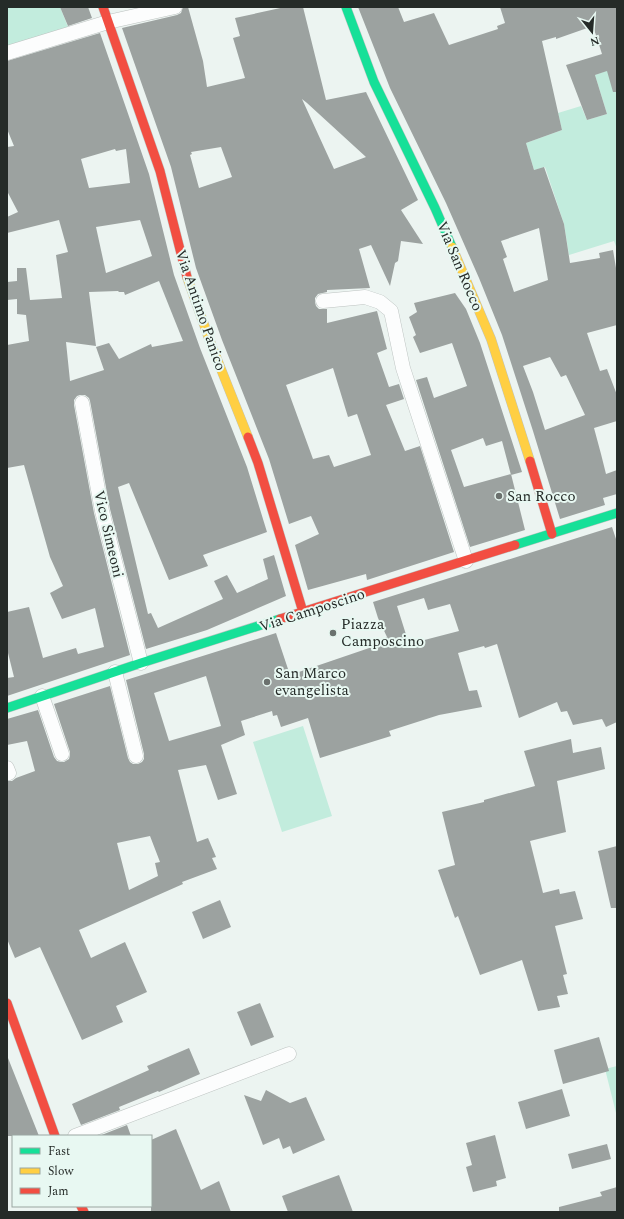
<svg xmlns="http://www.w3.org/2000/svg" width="624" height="1219" viewBox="0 0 624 1219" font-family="Spectral,serif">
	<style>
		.green { fill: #c2ecdd }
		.building { fill: #9ca2a0; fill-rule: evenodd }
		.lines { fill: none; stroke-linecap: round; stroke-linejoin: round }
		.street-casing { stroke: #bdc3c1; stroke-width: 15 }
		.fast-casing { stroke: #bdc3c1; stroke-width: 10 }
		.slow-casing { stroke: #bdc3c1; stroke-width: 10 }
		.jam-casing { stroke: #bdc3c1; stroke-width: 10 }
		.street { stroke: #fcfdfd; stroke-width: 14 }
		.fast { stroke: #16e098; stroke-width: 9 }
		.slow { stroke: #ffcf43; stroke-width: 9 }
		.jam { stroke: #f24e42; stroke-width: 9 }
		.poi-dot { fill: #6b716e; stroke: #e8f8f2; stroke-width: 1.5 }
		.labels { text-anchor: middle; stroke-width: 4; stroke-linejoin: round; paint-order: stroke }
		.street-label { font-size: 15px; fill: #252b28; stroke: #e8f8f2 }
		.poi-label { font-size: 15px; fill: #252b28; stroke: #e8f8f2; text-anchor: start }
	</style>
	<rect width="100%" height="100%" fill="#ecf4f1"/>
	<!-- green -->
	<path class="green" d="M7 7H60L68 27 7 46Z
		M617 67V249L614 241 569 255 564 224 545 167 534 170 526 143 562 130 558 113 581 106 587 120 607 114 595 75Z
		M303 726 332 816 282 832 253 742Z
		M617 1066V1117L605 1069Z"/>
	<!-- building -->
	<path class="building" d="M60 7H88L92 18 68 26Z
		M183 7H188L203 61 207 87 245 78 233 38 240 36 235 18 285 7H303L326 100 366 92 418 200 401 210 423 244 401 241 398 261 395 263 390 286 371 245 359 249 370 288 327 290V292L318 294 315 298V302L316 306 319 309H327V323L377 311 387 349 377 353 389 387 399 384 404 399 386 405 405 451 420 446 454 552 367 580 366 574 308 590 295 545 319 534 311 516 289 524 269 459 222 340 196 268 171 167 122 28 177 15 181 13ZM302 99 307 103 366 157 334 169ZM221 147 232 177 199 188 190 155 192 154 191 152ZM333 368 348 417 357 414 371 455 334 467 329 455 313 459 286 385Z
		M358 7H398L404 22 434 13 449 45 498 29 497 26 505 23 500 7H617V92H613L607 71 595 75 607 114 587 120 566 65 602 54 593 26 556 39V37L542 41 562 130 526 143 534 170 544 167 564 224 570 263 600 258 599 253 613 250 617 274V325L587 333 600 371 607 369 617 395V421L594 428 601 454 606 474 617 470V494L603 498 605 505 560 519 533 431 502 335 479 278 446 203 390 88ZM539 228 548 280 514 292 503 259 507 257 501 241ZM550 357 561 377 566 375 585 415 545 430 533 392 523 366Z
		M100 33 149 174 174 275 200 348 247 467 267 532 203 555 208 566 169 580 129 483 118 487 148 614 151 613 158 628 223 599 214 581 227 575 237 593 268 579 263 559 274 555 286 596 207 630 146 649 110 509 90 401 89 398 85 395H80L77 396 74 400V405L94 513 130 655 7 696V678L14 677 7 649V612L29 607 43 658 76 648 78 654 104 647 95 608 62 619 50 593 63 586 50 557 24 465 7 468V345L29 341 26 315 17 314V299L7 300V282L17 281V268H26L30 300 62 298 56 255 68 252 59 220 7 233V217L18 212 7 191V147L14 146 7 129V61ZM115 149 116 151 126 149 130 183 89 188 81 159ZM140 220 152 256 106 273 96 227ZM159 281 183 341 152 347 151 344 119 359 109 343 96 347 104 370 70 381 66 342 96 346 89 292 118 291 119 292H124L125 295Z
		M455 293 466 309 480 343 522 472 511 475 502 441 486 446 483 438 451 450 464 487 511 474 525 530 470 547 416 380 427 377 434 398 467 386 452 343 420 353 413 337 416 335 409 317 417 312 414 303Z
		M612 527 617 542V722L606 727 602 719 573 725 567 711 561 712 557 702 519 718 497 644 485 648 484 646 458 653 469 691 477 690 482 707 439 715 389 731 391 736 320 758 308 718 281 727 277 715 273 716 272 711 241 721 245 735 221 745 237 794 218 800 206 765 178 770 197 842 208 838 216 857 212 858 217 869 182 882 183 884 79 930 91 958 125 942 147 992 116 1006 123 1022 82 1040 40 947 15 958 7 939V781H12L16 778 35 771 27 741 7 745V719L38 710 54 757 57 761 61 762H64L69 759 70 755V752L54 704 110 686 128 758 130 762 133 764H138L142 762 144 759V754L126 680 276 633 290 675 378 645 376 641 387 637 378 618 373 602ZM424 598 428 610 450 604 459 631 409 644 397 606ZM206 676 221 726 169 741 154 693ZM150 836 160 862 155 863 158 876 129 890 117 843Z
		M571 739 573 753 601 747 605 769 557 781 566 832 530 841 543 893 559 889 560 894 575 891 583 919 555 926 567 974 563 975 568 994 557 996 560 1007 538 1011 522 960 480 975 458 916 455 918 438 870 455 865 442 812 484 802V800L535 786 524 751Z
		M617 846V908H611L598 851Z
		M220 900 231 927 203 939 192 912Z
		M260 1003 274 1037 251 1046 237 1012Z
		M599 1037 609 1071 563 1084 554 1050Z
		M189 1048 200 1074 159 1092 158 1091 119 1107 120 1110 81 1125 72 1104 149 1070 147 1066Z
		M7 1058H8L39 1136H7Z
		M562 1089 570 1116 526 1129 518 1102Z
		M266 1090 290 1103 306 1097 325 1140 293 1154 290 1146 283 1149 279 1138 263 1145 244 1095 261 1101Z
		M127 1125 131 1136H99Z
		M176 1129 201 1190 219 1181 231 1212H151V1140Z
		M495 1135 506 1178 496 1181 497 1186 473 1192 466 1167 472 1165 466 1143Z
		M607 1144 611 1159 572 1169 568 1154Z
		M339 1175 353 1212H288L282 1196Z
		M617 1187V1212H559V1207L602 1196 600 1192Z"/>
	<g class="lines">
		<defs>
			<path id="street" d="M7 53 108 22 175 7
				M323 301 365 297 380 302 391 311 403 368 466 561
				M82 403 102 511 141 663
				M115 672 136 756
				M42 696 62 754
				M7 768 9 773
				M75 1136 289 1054"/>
			<path id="fast" d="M346 7 374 82 435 208 452 247
				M515 545 617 513
				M7 708 141 663 280 619"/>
			<path id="slow" d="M452 247 491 339 530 461
				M187 277 211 344 248 437"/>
			<path id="jam" d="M103 7 160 171 187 277
				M248 437 258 463 303 612
				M530 461 552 534
				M280 619 515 545
				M7 1003 55 1136
				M81 1206 84 1212"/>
		</defs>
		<!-- street casing -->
		<use href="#street" class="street-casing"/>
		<!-- fast casing -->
		<use href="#fast" class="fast-casing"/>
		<!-- slow casing -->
		<use href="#slow" class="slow-casing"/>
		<!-- jam casing -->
		<use href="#jam" class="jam-casing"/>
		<!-- street -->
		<use href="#street" class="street"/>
		<!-- fast -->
		<use href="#fast" class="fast"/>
		<!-- slow -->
		<use href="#slow" class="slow"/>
		<!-- jam -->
		<use href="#jam" class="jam"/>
	</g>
	<!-- markers -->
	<g class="poi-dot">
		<circle cx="499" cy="496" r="4"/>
		<circle cx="333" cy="633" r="4"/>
		<circle cx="267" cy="682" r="4"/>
	</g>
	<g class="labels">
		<!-- street labels -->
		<g class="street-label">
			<text transform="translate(460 266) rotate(67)" y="5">Via San Rocco</text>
			<text transform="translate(201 310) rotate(71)" y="5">Via Antimo Panico</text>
			<text transform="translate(109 534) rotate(77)" y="5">Vico Simeoni</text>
			<text transform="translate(312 610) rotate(-18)" y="5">Via Camposcino</text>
		</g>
		<!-- poi labels -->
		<g class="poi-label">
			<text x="507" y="501">San Rocco</text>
			<text x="341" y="629">Piazza<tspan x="341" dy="17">Camposcino</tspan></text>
			<text x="275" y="678">San Marco<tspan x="275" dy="17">evangelista</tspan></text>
		</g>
	</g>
	<!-- border -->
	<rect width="624" height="1219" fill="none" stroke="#252b28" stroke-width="16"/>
	<!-- legend -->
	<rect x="12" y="1135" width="140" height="72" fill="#e8f8f2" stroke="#9aa6a1"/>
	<rect x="20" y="1148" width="20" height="6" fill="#16e098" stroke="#9aa6a1"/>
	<text x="48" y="1155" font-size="12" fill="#252b28">Fast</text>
	<rect x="20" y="1168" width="20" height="6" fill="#ffcf43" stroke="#9aa6a1"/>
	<text x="48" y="1175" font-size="12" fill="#252b28">Slow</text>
	<rect x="20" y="1188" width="20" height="6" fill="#f24e42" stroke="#9aa6a1"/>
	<text x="48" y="1195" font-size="12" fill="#252b28">Jam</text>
	<!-- north arrow -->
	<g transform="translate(592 32) rotate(163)" stroke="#e8f8f2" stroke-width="3" paint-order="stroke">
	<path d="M0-3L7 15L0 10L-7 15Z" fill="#252b28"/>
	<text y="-6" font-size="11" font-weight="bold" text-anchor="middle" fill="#252b28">N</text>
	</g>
</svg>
